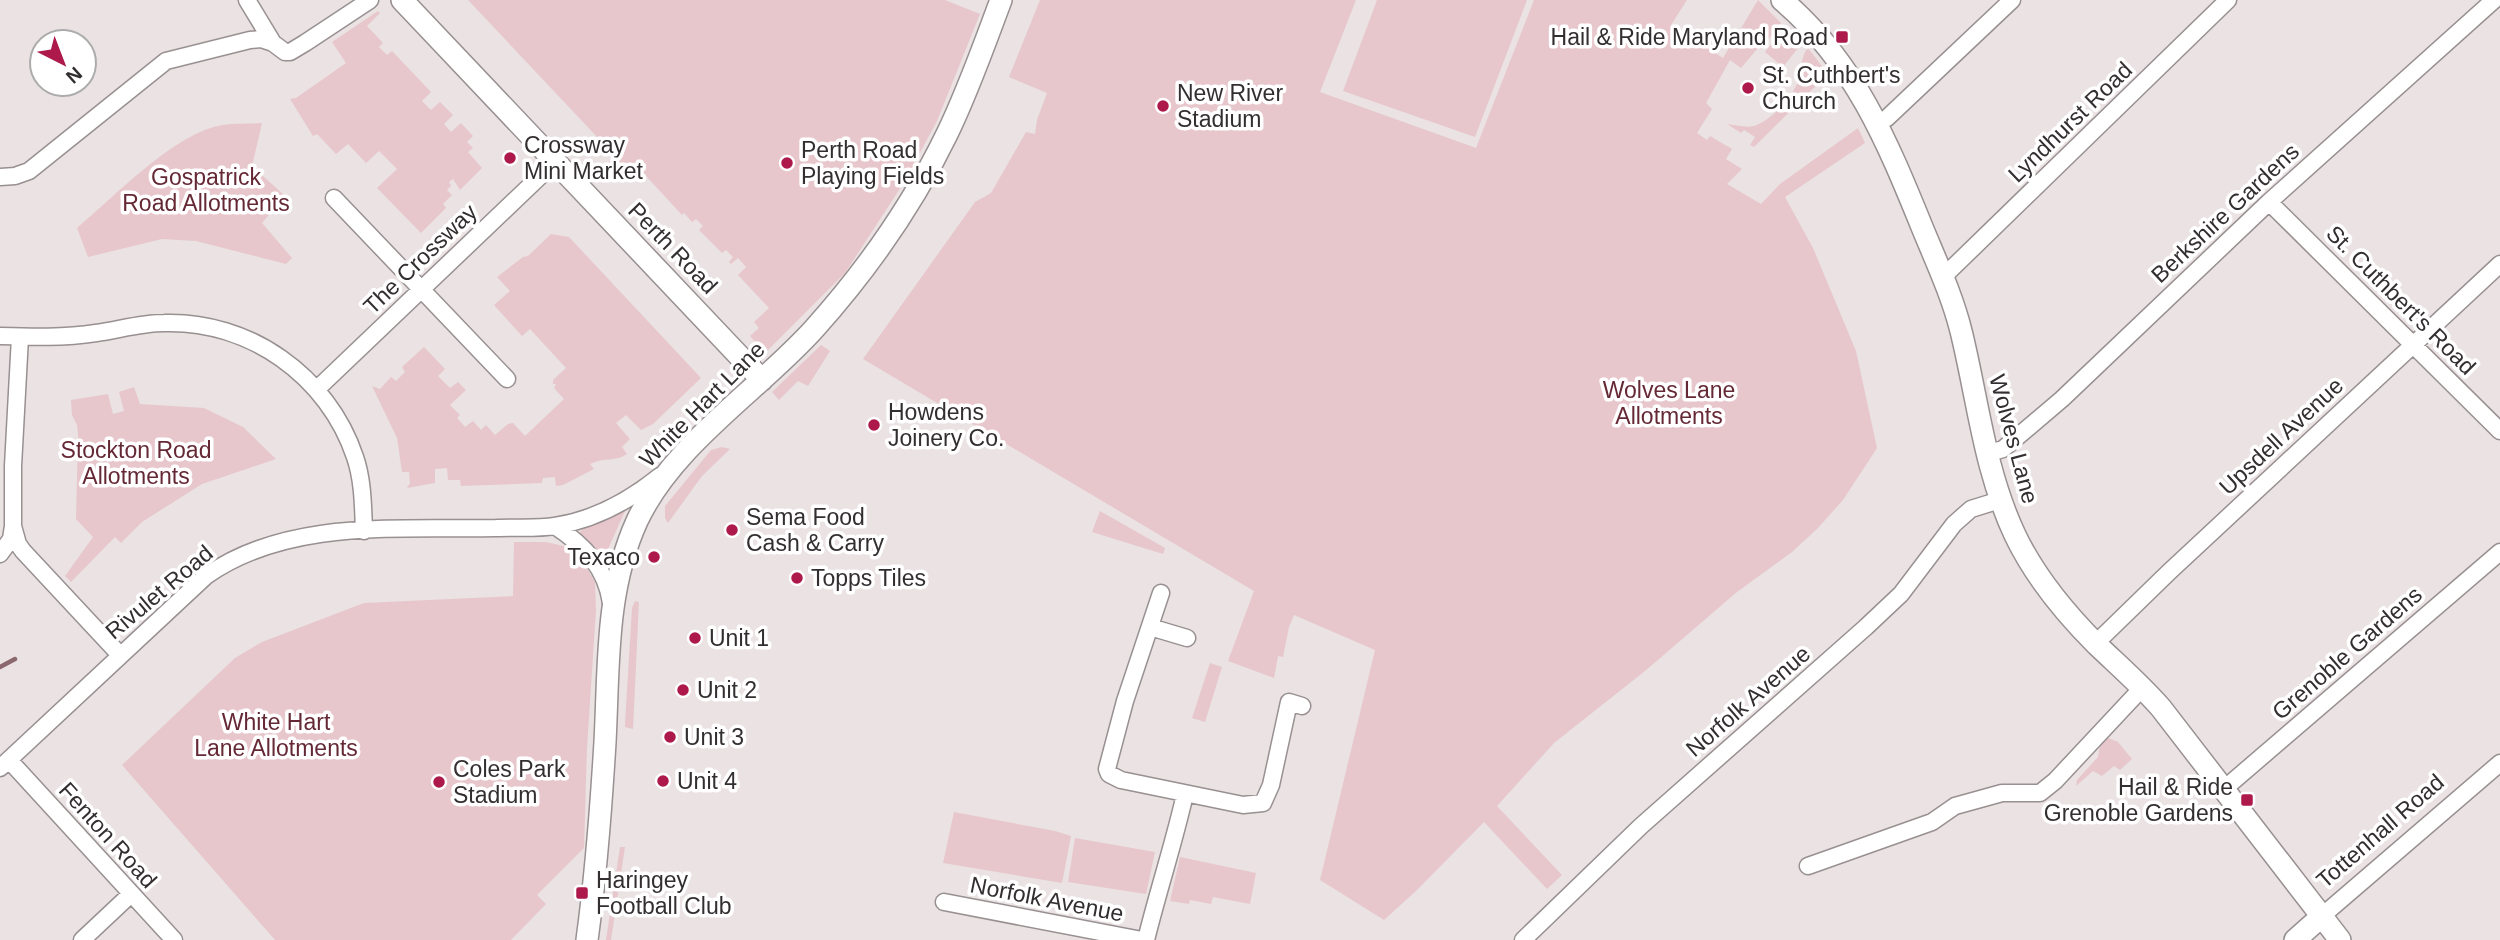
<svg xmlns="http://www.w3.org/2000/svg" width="2500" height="940" viewBox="0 0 2500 940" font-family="Arial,sans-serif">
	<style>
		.green { fill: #e7c7cc }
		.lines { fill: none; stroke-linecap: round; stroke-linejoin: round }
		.stream { stroke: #8a686e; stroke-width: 4.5 }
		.minor-casing { stroke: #989091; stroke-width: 19 }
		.tertiary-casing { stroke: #989091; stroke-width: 24 }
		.minor { stroke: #fff; stroke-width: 16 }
		.tertiary { stroke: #fff; stroke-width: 21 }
		.poi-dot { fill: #ac194a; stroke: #fff; stroke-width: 2.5 }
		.labels { text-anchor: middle; stroke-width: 7; stroke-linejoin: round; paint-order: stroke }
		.poi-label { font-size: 23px; fill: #332f30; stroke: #fff; text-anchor: start }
		.street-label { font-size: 23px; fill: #332f30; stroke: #fff }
		.park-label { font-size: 23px; fill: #652835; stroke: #fff }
	</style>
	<rect width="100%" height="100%" fill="#eae2e3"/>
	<!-- green -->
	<path class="green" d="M468 0H945L980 14 937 121 903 184 845 273 765 353 750 336 759 328 754 322 769 308 738 275 746 267 738 258 731 264 729 262 733 257 726 250 722 253 699 230 703 226 696 219 692 222 684 213 682 215 634 163 618 176 607 164 615 156Z
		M1040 0H1356L1320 92 1476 148 1534 0H1687L1671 25 1723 58 1758 0 1781 23 1761 49 1758 48 1741 68 1730 60 1706 103 1712 109 1697 133 1707 140 1710 136 1732 149 1726 159 1742 169 1727 184 1761 204 1780 184 1858 128 1865 143 1785 197 1813 248 1856 351 1877 448 1843 500 1817 529 1792 552 1737 592 1645 671 1554 743 1497 806 1562 875 1547 889 1484 822 1416 891 1384 920 1320 880 1375 650 1294 615 1289 627 1283 657 1278 656 1274 678 1228 661 1254 591 863 359 975 202 991 193 1026 132 1035 134 1037 120 1047 93 1009 77Z
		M1377 0H1527L1475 137 1343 91Z
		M378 11 380 13 367 26 383 43 379 47 387 55 392 51 431 92 422 101 431 110 440 102 453 115 444 124 451 132 461 123 473 136 467 142 473 148 468 152 482 168 460 190 453 179 449 182 451 186 447 190 452 195 443 204 446 208 421 233 377 188 397 169 379 151 366 163 348 144 336 154 317 134 313 136 290 99 296 98 346 63 332 42Z
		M1785 27 1802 43 1783 67 1765 52Z
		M1808 48 1828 74 1754 147 1750 145 1755 137 1744 130 1741 133 1727 124C1735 125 1746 128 1754 126 1772 120 1793 97 1799 79 1803 68 1800 57 1808 48Z
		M262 123 252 166 285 196 262 223 292 258 286 264 196 241 162 239 88 257 77 228C114 197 172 136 218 126 232 123 248 124 262 123Z
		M551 234 569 237 701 378 653 424 641 430 626 415 616 423 630 439 622 447 627 454C616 462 604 457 590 464L594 469 563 485 556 486 555 477 543 478 542 483 461 486 460 480H448L447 468 435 469V483L407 488 410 483 409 472H402L397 438 372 386 380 389 391 377 396 381 405 372 402 367 424 347 445 369 438 376 450 388 458 382 466 390 450 405 460 415 457 418 465 427 473 421 481 430 486 425 495 435 508 424 513 423 525 436 564 399 554 388 556 384H553V380L566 368 530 329 522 336 494 305 510 291 497 277 523 257 528 256Z
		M821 345 830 351 808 386 798 381 779 400 772 392Z
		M134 387 140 404 204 408 243 427 276 459 202 484 142 522 121 543 115 537 71 582 65 576 93 537 76 519 78 434 77 425 72 415 71 400 108 394 113 414 124 411 119 392Z
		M722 447 730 449 702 476 668 523 665 518V506L711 450Z
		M625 511 604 558 579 533C584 527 615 515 625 511Z
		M1100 511 1165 548 1163 554 1092 532Z
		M514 542H546L568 547 581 558 595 582 596 610 587 748 584 848 537 895 546 904 511 940H275L122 765 235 658 262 642 364 603 513 596Z
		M635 601 639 602 633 729 625 727V723L632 608Z
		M1210 663 1222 667 1205 722 1192 718Z
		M2106 737 2118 742 2132 759 2120 770 2114 766 2102 776 2093 771 2076 786 2077 780 2098 757 2100 745Z
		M954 812 1055 831 1071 836 1062 883 943 863Z
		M1075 838 1155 852 1146 894 1068 882Z
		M620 847H625L611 940H606Z
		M1180 857 1256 873 1250 904 1213 897 1211 904 1190 900 1189 904 1170 901Z"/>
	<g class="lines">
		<!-- stream -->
		<path class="stream" d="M0 667 15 659"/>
		<defs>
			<path id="minor" d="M247 0 273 43 285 52H290L305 43 370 0
				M1877 124 1887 118 2012 0
				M0 177 15 176 29 171 166 61 250 40 261 39 273 43
				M334 198 507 379
				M2269 202 2500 431
				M1943 277 2228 0
				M0 336C32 337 64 338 96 333 118 330 141 323 164 323 249 320 328 376 355 457 363 480 363 506 364 531
				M20 337 13 466V526L18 544 23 551 120 655
				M317 389 555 162
				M1986 454 2003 449 2062 399 2269 202 2494 0
				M555 526C584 545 606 568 611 603
				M0 554 11 539 13 526
				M1161 593 1125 701 1107 769 1109 774 1121 780 1243 805 1263 803 1271 785 1289 702 1302 706
				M1150 627 1187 638
				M2096 643 2169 572 2500 264
				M9 760 174 940
				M0 768 206 576C288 518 401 530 496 528 515 527 536 529 555 526 594 520 629 501 660 476
				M2224 789 2500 552
				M1808 866 1932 822 1955 806 2002 793H2040L2055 781 2143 687
				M944 902 1142 940
				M2322 916 2500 763
				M82 940 131 894
				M1146 940C1158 891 1174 843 1185 794
				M1523 940 1641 826 1866 627 1901 594 1954 524 1971 509 2000 500"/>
			<path id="tertiary" d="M402 0 762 380
				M1782 0C1854 61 1887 141 1922 227 1936 261 1952 295 1961 331 1978 400 1984 469 2015 535 2034 575 2066 614 2097 645 2119 666 2141 685 2161 708L2340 940
				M587 940C596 874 601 809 605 742 609 668 605 591 637 521 673 444 758 391 814 329 866 271 913 204 947 134 968 91 984 45 1001 0
				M2295 940 2322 916"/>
		</defs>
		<!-- minor casing -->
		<use href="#minor" class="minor-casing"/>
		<!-- tertiary casing -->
		<use href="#tertiary" class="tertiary-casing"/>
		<!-- minor -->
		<use href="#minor" class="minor"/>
		<!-- tertiary -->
		<use href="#tertiary" class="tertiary"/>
	</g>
	<!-- markers -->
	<g class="poi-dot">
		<rect x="1835" y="30" width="14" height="14" rx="3.5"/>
		<circle cx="1748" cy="88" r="7"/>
		<circle cx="1163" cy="106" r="7"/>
		<circle cx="510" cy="158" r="7"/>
		<circle cx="787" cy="163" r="7"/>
		<circle cx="874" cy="425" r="7"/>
		<circle cx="732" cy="530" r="7"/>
		<circle cx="654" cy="557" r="7"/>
		<circle cx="797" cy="578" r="7"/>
		<circle cx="695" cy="638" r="7"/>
		<circle cx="683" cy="690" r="7"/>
		<circle cx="670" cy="737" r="7"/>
		<circle cx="663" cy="781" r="7"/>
		<circle cx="439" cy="782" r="7"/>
		<rect x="2240" y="793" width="14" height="14" rx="3.5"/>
		<rect x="575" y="886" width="14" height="14" rx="3.5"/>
	</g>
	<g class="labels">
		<!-- poi labels -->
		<g class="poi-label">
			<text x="1828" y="45" text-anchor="end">Hail &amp; Ride Maryland Road</text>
			<text x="1762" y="83">St. Cuthbert's<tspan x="1762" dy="26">Church</tspan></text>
			<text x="1177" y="101">New River<tspan x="1177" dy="26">Stadium</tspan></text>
			<text x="524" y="153">Crossway<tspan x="524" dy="26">Mini Market</tspan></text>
			<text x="801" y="158">Perth Road<tspan x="801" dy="26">Playing Fields</tspan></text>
			<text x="888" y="420">Howdens<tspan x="888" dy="26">Joinery Co.</tspan></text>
			<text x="746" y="525">Sema Food<tspan x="746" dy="26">Cash &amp; Carry</tspan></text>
			<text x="640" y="565" text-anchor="end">Texaco</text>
			<text x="811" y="586">Topps Tiles</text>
			<text x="709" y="646">Unit 1</text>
			<text x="697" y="698">Unit 2</text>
			<text x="684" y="745">Unit 3</text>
			<text x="453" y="777">Coles Park<tspan x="453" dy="26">Stadium</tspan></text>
			<text x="677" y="789">Unit 4</text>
			<text x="2233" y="795" text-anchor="end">Hail &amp; Ride<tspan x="2233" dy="26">Grenoble Gardens</tspan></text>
			<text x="596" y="888">Haringey<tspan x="596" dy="26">Football Club</tspan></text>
		</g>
		<!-- street labels -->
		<g class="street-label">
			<text transform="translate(2070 122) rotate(-44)" y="8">Lyndhurst Road</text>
			<text transform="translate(2225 213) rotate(-43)" y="8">Berkshire Gardens</text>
			<text transform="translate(673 248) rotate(46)" y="8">Perth Road</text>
			<text transform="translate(420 259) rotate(-44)" y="8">The Crossway</text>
			<text transform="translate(2401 300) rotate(45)" y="8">St. Cuthbert's Road</text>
			<text transform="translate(702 404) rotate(-45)" y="8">White Hart Lane</text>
			<text transform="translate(2281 436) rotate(-43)" y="8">Upsdell Avenue</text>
			<text transform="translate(2014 439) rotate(75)" y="8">Wolves Lane</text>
			<text transform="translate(159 592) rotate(-40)" y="8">Rivulet Road</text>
			<text transform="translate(2347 653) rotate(-41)" y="8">Grenoble Gardens</text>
			<text transform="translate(1748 701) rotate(-41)" y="8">Norfolk Avenue</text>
			<text transform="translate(2380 831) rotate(-41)" y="8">Tottenhall Road</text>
			<text transform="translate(108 835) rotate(48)" y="8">Fenton Road</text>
			<text transform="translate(1047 899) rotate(11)" y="8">Norfolk Avenue</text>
		</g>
		<!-- park labels -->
		<g class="park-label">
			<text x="206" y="185">Gospatrick<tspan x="206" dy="26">Road Allotments</tspan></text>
			<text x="1669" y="398">Wolves Lane<tspan x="1669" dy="26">Allotments</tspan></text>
			<text x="136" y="458">Stockton Road<tspan x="136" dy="26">Allotments</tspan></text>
			<text x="276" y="730">White Hart<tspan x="276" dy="26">Lane Allotments</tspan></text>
		</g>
	</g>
	<!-- north arrow -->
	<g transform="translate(63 63) rotate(138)"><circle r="33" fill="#ffffff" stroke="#adacac" stroke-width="2"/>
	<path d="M0-5L12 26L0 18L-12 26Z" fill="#ac194a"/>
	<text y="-10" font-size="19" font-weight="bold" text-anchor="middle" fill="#332f30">N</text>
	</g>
</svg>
